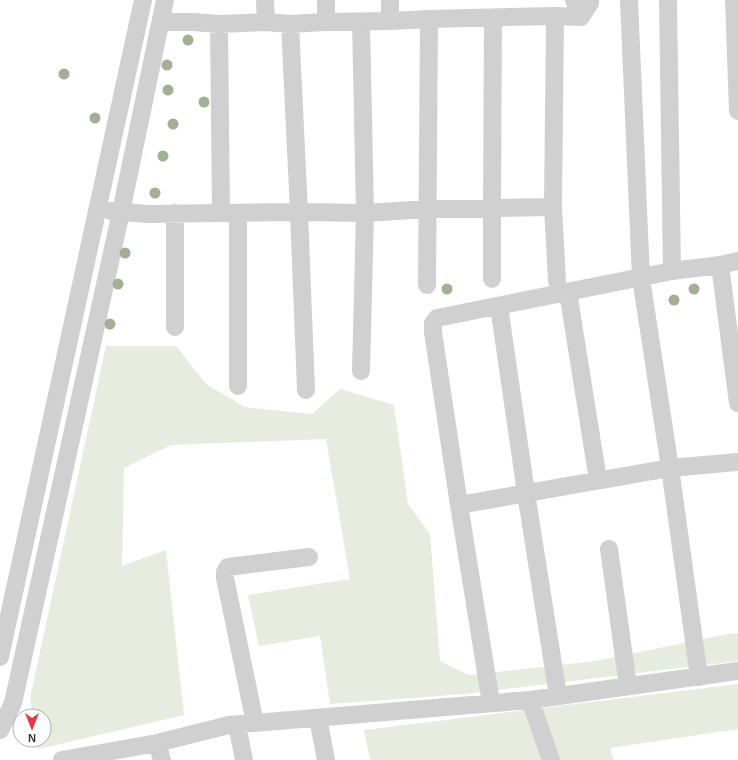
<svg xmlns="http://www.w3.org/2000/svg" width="738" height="760" viewBox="0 0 738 760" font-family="Arial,sans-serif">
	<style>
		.green { fill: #e6ecdf }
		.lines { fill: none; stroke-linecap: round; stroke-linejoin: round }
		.minor { stroke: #d0d0d0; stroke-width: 18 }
		.tree { fill: #a2b095 }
	</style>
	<rect width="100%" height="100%" fill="#fff"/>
	<!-- green -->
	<path class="green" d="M106 346H176L206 384 245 407 312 414 340 389 394 405 408 504 430 534 440 661 469 675 595 661 728 634 738 633V661L465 694 330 704 320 636 259 646 248 595 350 579 326 439 171 445 124 468 122 566 166 550 184 715 39 749 37 740H44V716H33L30 698Z
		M738 684V729L610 748 614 760H370L364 730Z"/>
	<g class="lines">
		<!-- minor -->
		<path class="minor" d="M265 0 266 22
			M390 0V21
			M574 0 581 17 590 3V0
			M629 0 641 278 670 468 699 677
			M668 0 672 271
			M734 0 738 111
			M555 16 553 207 557 281
			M161 22H193L219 24 266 22 290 24 326 22 390 21 429 19 555 16 581 17
			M326 22V0
			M219 24 221 213
			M290 24 299 212 306 390
			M111 211 148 214 299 212 365 213 428 209 553 207
			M720 265 738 403
			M492 279V208L493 18
			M427 285 429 19
			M568 292 598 480
			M499 306 526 493 558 696
			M175 327V213
			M361 371 365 213 361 22
			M238 386V213
			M459 505 670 468 738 462
			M609 549 628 686
			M0 657 143 0
			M530 700 551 760
			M491 703 459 505 433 332V323L437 318 672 271 720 265 738 261
			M318 718 326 760
			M255 723 225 578V572L228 567 309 557
			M237 725 244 760
			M0 730 13 703 121 212 165 0
			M157 743 162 760
			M62 760 157 743 229 725 530 700 738 671"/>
	</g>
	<!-- trees -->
	<g class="tree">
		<circle cx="188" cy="40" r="5.5"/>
		<circle cx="167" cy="65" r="5.5"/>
		<circle cx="64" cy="74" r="5.5"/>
		<circle cx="168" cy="90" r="5.5"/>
		<circle cx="204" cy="102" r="5.5"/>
		<circle cx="95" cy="118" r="5.5"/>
		<circle cx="173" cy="124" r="5.5"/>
		<circle cx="163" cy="156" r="5.5"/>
		<circle cx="155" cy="193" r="5.5"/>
		<circle cx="125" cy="253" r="5.5"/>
		<circle cx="118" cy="284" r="5.5"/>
		<circle cx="447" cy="289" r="5.5"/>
		<circle cx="694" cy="289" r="5.5"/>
		<circle cx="674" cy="300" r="5.5"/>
		<circle cx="110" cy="324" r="5.5"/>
	</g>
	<!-- north arrow -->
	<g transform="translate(32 728) rotate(180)"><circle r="19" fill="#ffffff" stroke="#adadad"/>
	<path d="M0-3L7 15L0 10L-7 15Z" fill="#e63946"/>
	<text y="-6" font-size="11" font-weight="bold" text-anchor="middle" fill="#333333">N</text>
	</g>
</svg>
